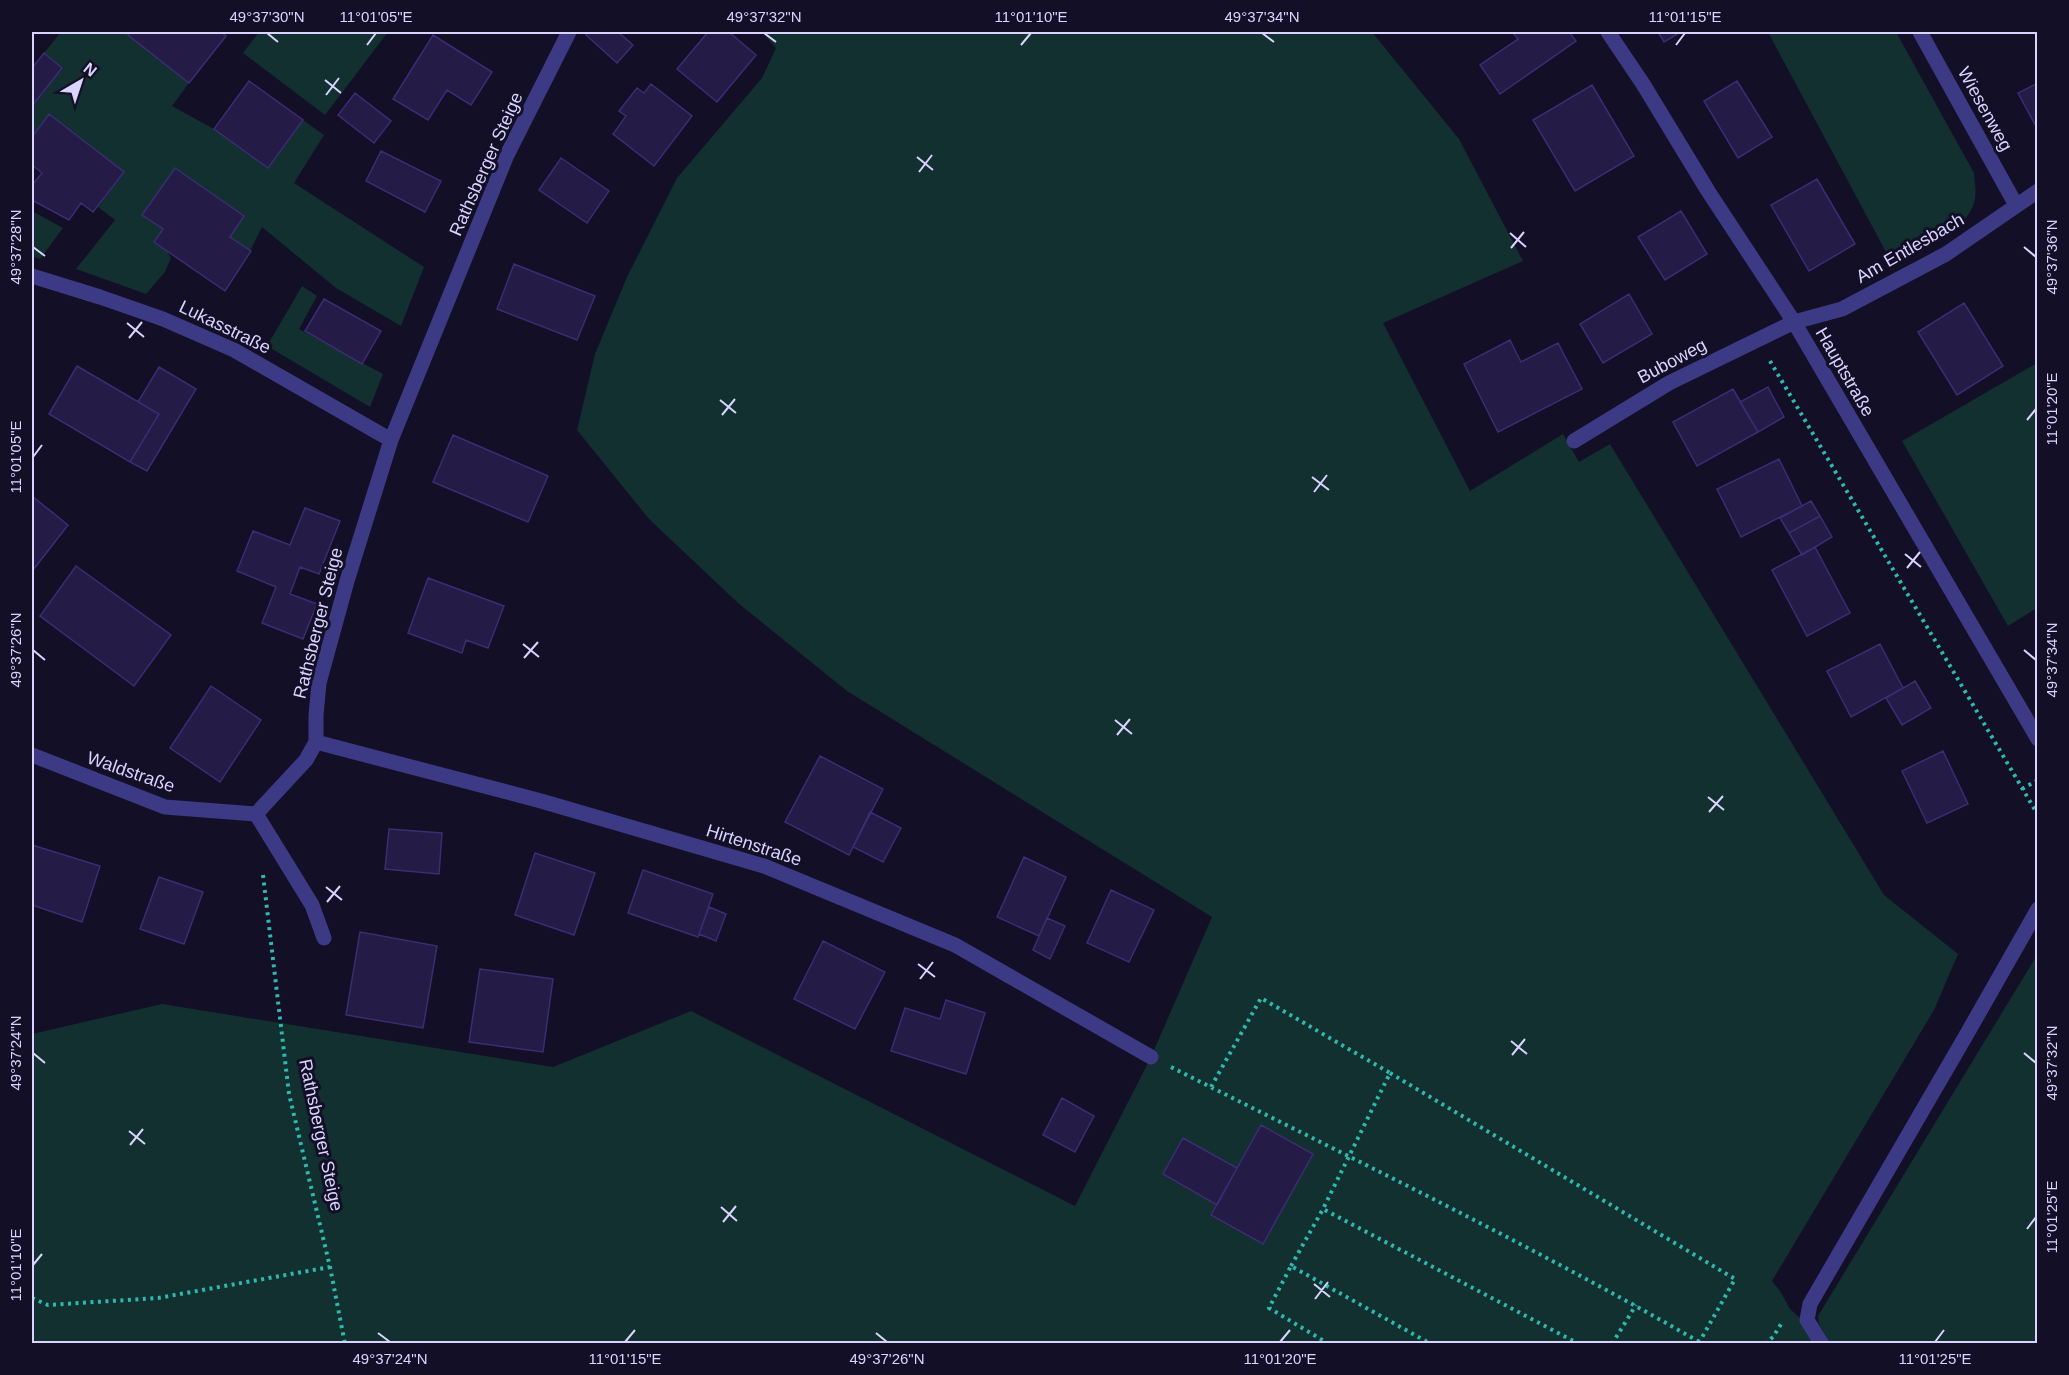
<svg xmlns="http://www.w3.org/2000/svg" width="2069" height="1375" viewBox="0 0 2069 1375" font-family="Helvetica,sans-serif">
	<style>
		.green { fill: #12302f }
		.building { fill: #241b47; stroke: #3b2d73; stroke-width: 1.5 }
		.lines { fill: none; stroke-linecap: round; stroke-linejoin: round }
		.path { stroke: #2fb8b0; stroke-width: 4; stroke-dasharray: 3 4.5; stroke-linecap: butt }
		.service { stroke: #3d3a85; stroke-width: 15 }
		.minor { stroke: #3d3a85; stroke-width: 15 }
		.tertiary { stroke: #3d3a85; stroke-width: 15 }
		.ticks { fill: none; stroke: #d9d4ff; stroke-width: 2 }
		.labels { text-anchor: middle; stroke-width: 6; stroke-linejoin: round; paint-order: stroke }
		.street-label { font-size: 18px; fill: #d9d4ff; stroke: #130f26 }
		.neatline { fill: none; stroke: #d9d4ff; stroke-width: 2 }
		.ticks-label { font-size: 15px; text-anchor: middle; fill: #d9d4ff }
	</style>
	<rect width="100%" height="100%" fill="#130f26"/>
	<!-- green -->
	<path class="green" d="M61 32H130L128 35 189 83 172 106 214 129 268 168 303 120 324 135 294 183 424 267 401 326 336 288 262 227 250 251 230 237 244 216 175 168 142 215 163 229 154 242 167 251 171 258 165 272 146 294 76 269 115 220 98 207 124 172 49 114 34 133 32 131V108L62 68 44 53Z
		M259 32H388L325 115 243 53Z
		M762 32H1372L1459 139 1523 261 1383 323 1470 491 1563 434 1579 462 1610 444 1884 895 1958 954 1934 1010 1772 1281 1780 1291 1790 1309 1803 1321 1816 1344 32 1343V1034L162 1004 553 1067 691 1011 1075 1206 1151 1057 1212 917 847 691 738 603 649 519 577 430 595 354 627 277 677 178 762 78 776 48Z
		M1768 32H1896L1974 173C1975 185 1978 198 1971 210 1958 234 1917 251 1893 265Z
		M32 211 63 228 40 259 32 256Z
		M302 286 317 296 299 329 383 374 370 407 267 346Z
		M2037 363V608L2008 626 1902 441Z
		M2037 955V1343H1830L1819 1324 1818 1316Z"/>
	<!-- building -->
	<path class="building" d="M130 32H221L226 36 189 83 128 35Z
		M589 32H618L633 45 617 63 586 35Z
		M708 32H729L756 55 717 102 677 69Z
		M1512 32H1569L1576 41 1500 94 1480 65 1518 39Z
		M1658 32H1681L1664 42Z
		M433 35 492 72 471 105 447 90 428 120 393 99Z
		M44 53 62 68 32 106V68Z
		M249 81 303 120 268 168 214 129Z
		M1737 81 1772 137 1738 158 1704 101Z
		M2038 83V130L2018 93Z
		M651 84 692 116 654 166 613 134 626 116 619 111 637 88 644 93Z
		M1592 85 1634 156 1575 191 1533 120Z
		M355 93 391 121 374 143 338 115Z
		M49 114 124 172 93 212 81 203 69 220 32 200V185L42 173 32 165V137Z
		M381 151 441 181 425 212 366 181Z
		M561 158 609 191 587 223 539 190Z
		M175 168 244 216 230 237 251 251 225 291 154 242 163 229 142 215Z
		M1817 179 1855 244 1809 271 1771 205Z
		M1681 211 1707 254 1665 280 1638 237Z
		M514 264 595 296 577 340 497 309Z
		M1629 294 1652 334 1603 363 1580 324Z
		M324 299 381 331 362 364 305 331Z
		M1964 303 2003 366 1957 395 1918 332Z
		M1510 340 1521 362 1558 343 1582 389 1498 432 1464 364Z
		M77 366 159 414 130 462 49 414Z
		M159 367 196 389 147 471 130 462 159 414 138 402Z
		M1768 387 1784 417 1758 432 1740 402Z
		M1733 389 1758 432 1697 466 1673 422Z
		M453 435 548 476 528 522 433 482Z
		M1779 459 1802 506 1741 537 1717 489Z
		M32 496 68 525 33 570 32 569Z
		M1811 501 1820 516 1789 533 1780 518Z
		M305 508 340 521 319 574 300 567 290 594 317 604 303 639 262 623 276 587 237 571 253 531 290 545Z
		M1820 516 1832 537 1802 555 1789 533Z
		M1815 547 1850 613 1807 636 1772 570Z
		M76 566 171 635 134 686 40 616Z
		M428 578 504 606 488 648 466 640 462 653 408 633Z
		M1880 644 1903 688 1851 717 1827 671Z
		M1915 681 1931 708 1902 725 1886 698Z
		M211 686 261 720 220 782 170 748Z
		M1943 751 1968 804 1927 823 1902 771Z
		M820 756 883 789 849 855 785 822Z
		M870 812 901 828 883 862 853 847Z
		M389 829 442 833 439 874 385 869Z
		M32 845 100 866 82 922 32 905Z
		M535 853 595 873 574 935 515 915Z
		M1024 857 1066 877 1039 936 997 917Z
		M643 870 713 894 698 937 628 913Z
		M159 877 203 892 184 944 140 929Z
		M1111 890 1154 910 1129 962 1087 943Z
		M709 907 726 914 716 941 699 934Z
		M1047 918 1065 926 1050 959 1033 950Z
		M360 932 437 946 423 1028 346 1015Z
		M823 941 885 972 855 1029 794 999Z
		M480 969 553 979 543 1052 469 1042Z
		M946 1000 985 1013 966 1074 891 1051 905 1008 940 1019Z
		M1062 1098 1094 1116 1075 1152 1043 1135Z
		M1261 1125 1313 1154 1263 1244 1211 1215Z
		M1183 1138 1237 1168 1217 1205 1163 1174Z"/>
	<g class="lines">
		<!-- path -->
		<path class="path" d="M1770 361 2038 815
			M2022 789 2038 780
			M263 875 289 1094 330 1267 345 1344
			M1171 1067C1349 1157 1529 1244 1703 1344
			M1390 1073 1735 1279 1700 1341
			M1211 1087 1261 998 1390 1073 1323 1209 1579 1344
			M1291 1266 1323 1209
			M32 1298 48 1305 158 1298 330 1267
			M1329 1344 1269 1308 1291 1266 1431 1344
			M1612 1344 1636 1305
			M1765 1344 1773 1337 1783 1321"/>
		<!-- service -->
		<path class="service" d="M256 814 312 905 324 938"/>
		<!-- minor -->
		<path class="minor" d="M1920 32 2016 205
			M32 276 100 297 163 319 234 350 391 440
			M1574 441 1669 383 1794 322 1842 309 1946 254 2038 191
			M316 742 541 801 764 866 955 945 1151 1057
			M32 755 165 807 256 814 306 760 316 742V715L319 683 347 581 391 440 507 155 569 32
			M1822 1344 1807 1320 1810 1304 1968 1032 2038 909"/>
		<!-- tertiary -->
		<path class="tertiary" d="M1608 32 1643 84 1708 191 1794 322 2038 739"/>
	</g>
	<!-- ticks -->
	<path class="ticks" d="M267 33 278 42M764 33 776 42M1262 33 1274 42M367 45 376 33M1021 45 1031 33M1676 45 1685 33M325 80 341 93M326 95 339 78M917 157 933 170M919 172 932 155M1510 233 1526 247M33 247 45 256M2024 247 2036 257M1511 248 1524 232M127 323 144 337M129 338 142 322M720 400 736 413M722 415 735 399M2027 420 2036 409M33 457 42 445M1312 477 1329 490M1314 492 1327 475M1905 554 1921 567M1907 568 1920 552M523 644 539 657M33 650 45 660M2024 650 2036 660M524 658 538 642M1115 720 1132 734M1117 735 1130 719M1708 797 1724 810M1709 812 1723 796M326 887 342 900M327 902 340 886M918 964 935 977M920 979 933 962M1511 1041 1527 1054M33 1053 45 1063M2024 1053 2036 1063M1512 1055 1525 1039M129 1131 145 1144M130 1145 143 1129M721 1207 737 1221M723 1222 736 1206M2027 1229 2036 1217M33 1265 42 1254M1314 1284 1330 1297M1315 1299 1328 1282M378 1333 390 1342M876 1333 887 1342M625 1342 635 1330M1280 1342 1290 1330M1935 1342 1944 1330"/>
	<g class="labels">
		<!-- street labels -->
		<g class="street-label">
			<text transform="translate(1985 109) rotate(61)" y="6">Wiesenweg</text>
			<text transform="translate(486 164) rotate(-66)" y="6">Rathsberger Steige</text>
			<text transform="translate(1910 248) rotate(-30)" y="6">Am Entlesbach</text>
			<text transform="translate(225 327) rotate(26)" y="6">Lukasstraße</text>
			<text transform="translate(1672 361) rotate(-28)" y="6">Buboweg</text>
			<text transform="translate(1845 372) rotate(60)" y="6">Hauptstraße</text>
			<text transform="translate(318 623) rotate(-76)" y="6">Rathsberger Steige</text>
			<text transform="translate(131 772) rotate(19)" y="6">Waldstraße</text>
			<text transform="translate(754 845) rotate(18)" y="6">Hirtenstraße</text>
			<text transform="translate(321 1135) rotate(78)" y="6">Rathsberger Steige</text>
		</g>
	</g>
	<!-- border -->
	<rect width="2069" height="1375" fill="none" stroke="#130f26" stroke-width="66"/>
	<!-- north arrow -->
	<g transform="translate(81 81) rotate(39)" stroke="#130f26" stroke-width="4.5" paint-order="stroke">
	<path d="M0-4.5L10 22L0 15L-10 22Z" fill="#d9d4ff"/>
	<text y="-9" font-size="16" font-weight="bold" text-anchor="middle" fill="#d9d4ff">N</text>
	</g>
	<rect x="33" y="33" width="2003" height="1309" class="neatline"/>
	<g class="ticks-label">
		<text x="267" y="22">49°37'30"N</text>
		<text x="376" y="22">11°01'05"E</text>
		<text x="764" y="22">49°37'32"N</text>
		<text x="1031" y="22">11°01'10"E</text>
		<text x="1262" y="22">49°37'34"N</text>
		<text x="1685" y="22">11°01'15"E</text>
		<text transform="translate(16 247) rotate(-90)" y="5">49°37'28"N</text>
		<text transform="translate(2052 257) rotate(-90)" y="5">49°37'36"N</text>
		<text transform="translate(2052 409) rotate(-90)" y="5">11°01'20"E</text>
		<text transform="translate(16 457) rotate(-90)" y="5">11°01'05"E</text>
		<text transform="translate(16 650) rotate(-90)" y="5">49°37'26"N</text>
		<text transform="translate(2052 660) rotate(-90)" y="5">49°37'34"N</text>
		<text transform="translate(16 1053) rotate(-90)" y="5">49°37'24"N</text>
		<text transform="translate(2052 1063) rotate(-90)" y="5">49°37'32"N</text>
		<text transform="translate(2052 1217) rotate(-90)" y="5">11°01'25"E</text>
		<text transform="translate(16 1265) rotate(-90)" y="5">11°01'10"E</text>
		<text x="390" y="1364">49°37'24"N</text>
		<text x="625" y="1364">11°01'15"E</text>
		<text x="887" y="1364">49°37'26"N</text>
		<text x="1280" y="1364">11°01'20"E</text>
		<text x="1935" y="1364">11°01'25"E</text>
	</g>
</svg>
